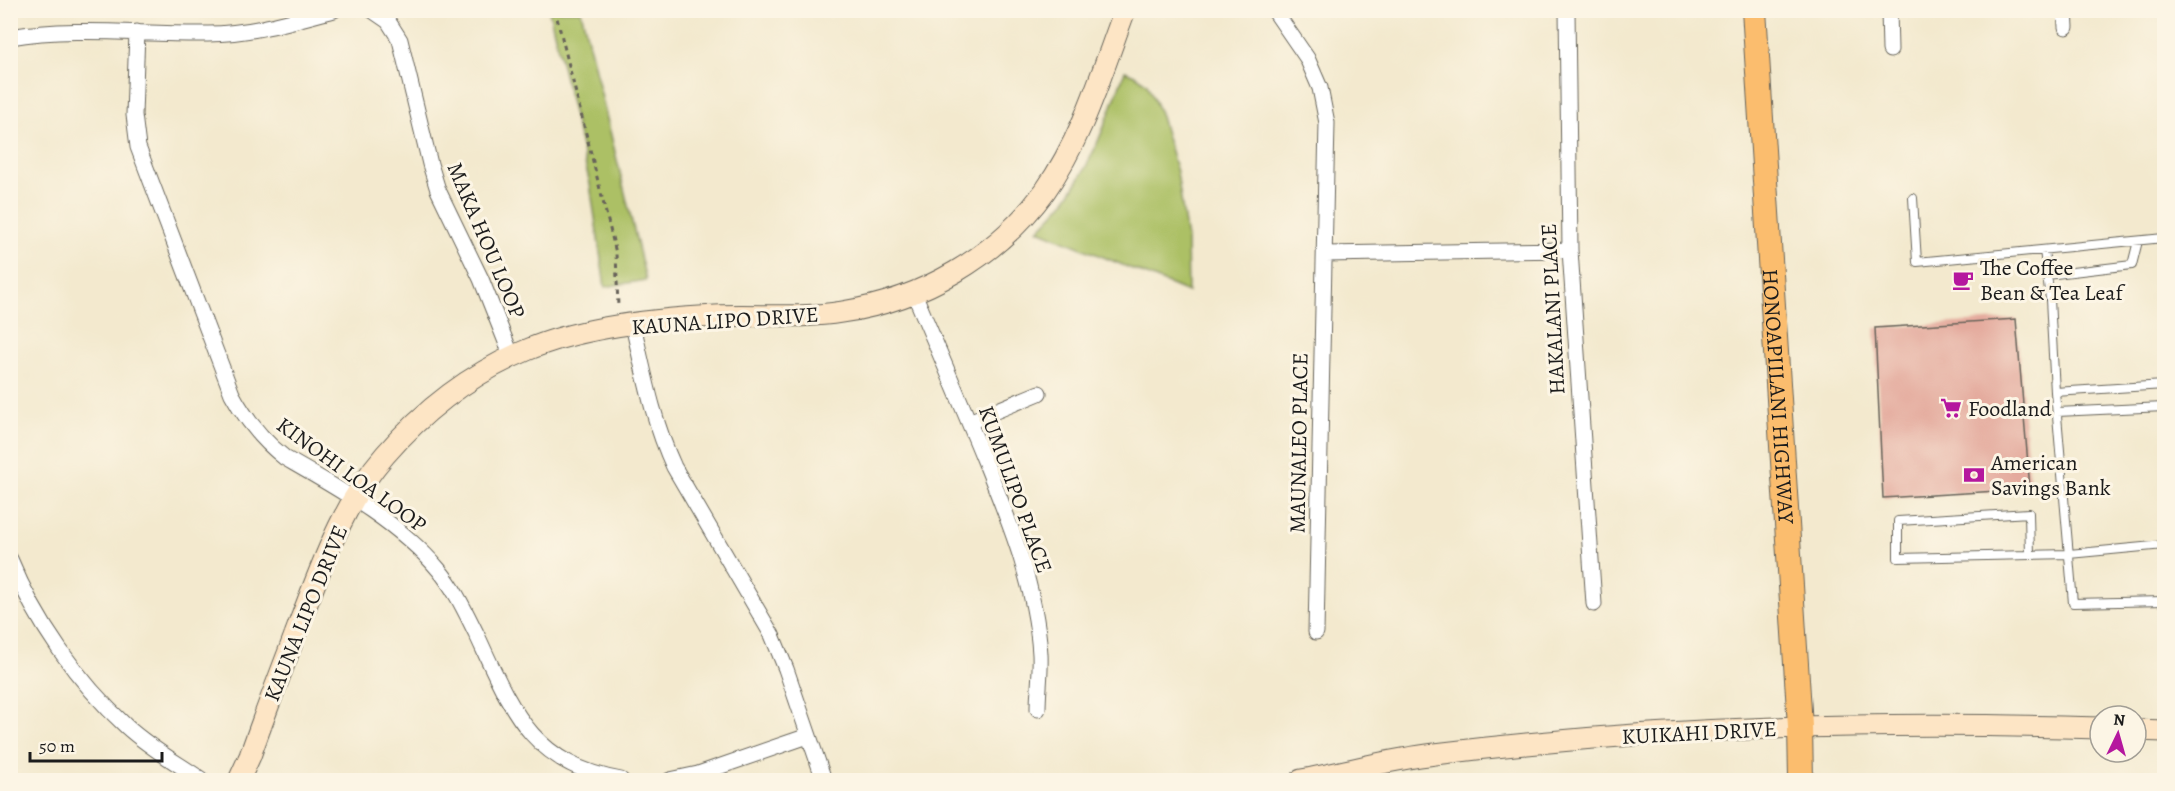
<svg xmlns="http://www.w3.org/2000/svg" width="2175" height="791" viewBox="0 0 2175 791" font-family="Alegreya,serif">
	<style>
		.green { fill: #acc065; stroke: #646e40; stroke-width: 1.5 }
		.building { fill: #e4aa9d }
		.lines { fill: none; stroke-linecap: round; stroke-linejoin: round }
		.lane-casing { stroke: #67645a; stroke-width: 10 }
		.street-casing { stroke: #67645a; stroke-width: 17 }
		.secondary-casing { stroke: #67645a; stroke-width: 23 }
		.primary-casing { stroke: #67645a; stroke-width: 26 }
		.path { stroke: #67645a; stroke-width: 3; stroke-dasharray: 4.5 4.5; stroke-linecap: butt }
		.lane { stroke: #fff; stroke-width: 8 }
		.street { stroke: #fff; stroke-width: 15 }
		.secondary { stroke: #fde5c5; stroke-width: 21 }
		.primary { stroke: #fbbd6e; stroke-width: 24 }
		.labels { text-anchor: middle; stroke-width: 6; stroke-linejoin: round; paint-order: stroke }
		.street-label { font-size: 22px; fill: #1c1c1c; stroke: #fcf5e5 }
		.poi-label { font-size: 22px; fill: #1c1c1c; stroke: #fcf5e5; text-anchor: start }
	</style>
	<rect width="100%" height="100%" fill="#fcf5e5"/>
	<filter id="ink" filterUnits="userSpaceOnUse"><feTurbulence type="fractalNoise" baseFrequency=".0167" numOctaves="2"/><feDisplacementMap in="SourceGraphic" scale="12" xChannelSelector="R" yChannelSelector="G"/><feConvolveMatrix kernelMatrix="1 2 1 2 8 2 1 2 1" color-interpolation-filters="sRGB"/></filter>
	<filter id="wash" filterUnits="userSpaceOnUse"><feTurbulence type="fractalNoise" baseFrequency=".008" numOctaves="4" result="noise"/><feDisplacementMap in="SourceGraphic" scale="24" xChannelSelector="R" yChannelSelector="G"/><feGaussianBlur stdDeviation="1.35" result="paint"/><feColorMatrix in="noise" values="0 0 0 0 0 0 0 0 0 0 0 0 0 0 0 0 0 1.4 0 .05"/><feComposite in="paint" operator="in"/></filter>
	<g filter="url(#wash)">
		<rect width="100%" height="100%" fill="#f3e9ce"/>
		<!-- green -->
		<path class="green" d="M549 11H581L646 280 605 287 590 184Z
			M1125 71 1137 76 1147 84 1160 113 1177 172 1187 239 1188 292 1038 230C1046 221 1056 212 1063 203 1093 164 1108 116 1125 71Z"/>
		<g id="blocks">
			<!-- building -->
			<path class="building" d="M2016 319 2030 489 1883 498 1875 328Z"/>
		</g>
	</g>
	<g filter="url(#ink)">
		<use href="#blocks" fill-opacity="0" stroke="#67645a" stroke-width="1.5"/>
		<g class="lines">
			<defs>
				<path id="lane" d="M1913 198 1917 262 2164 238
					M2044 250 2050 299 2055 392 2073 603 2164 601
					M2047 275 2132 265 2138 241
					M2055 392 2164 385
					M2057 412 2164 407
					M2030 555 2029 513 1898 521V558L2069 554 2164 545
					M1939 780 1964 778 1970 780"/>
				<path id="street" d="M372 10 388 21 400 40 430 164 438 190 481 279 512 357
					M1274 10 1307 58 1320 88 1327 123 1316 632
					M1567 10 1570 250 1594 604
					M1889 10 1890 50
					M2065 10 2066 27
					M137 32 134 115 138 147 232 394C246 420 262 440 285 458 339 489 399 522 439 570 455 589 465 611 476 633 511 708 530 764 621 780
					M10 37C76 26 141 35 208 34 251 34 292 21 334 10
					M1325 254 1570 250
					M914 293C938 349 962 405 985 461 1010 523 1036 587 1040 654 1041 672 1038 691 1038 709
					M633 325C644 373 653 422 674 467L772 635 786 669 824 780
					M969 422 1039 393
					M10 559C36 622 77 681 127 727 150 748 177 763 202 780
					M670 780 698 774 808 736"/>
				<path id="secondary" d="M2136 730 2164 731
					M239 780 250 756C266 710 284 665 301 619 323 562 344 502 385 455 424 410 472 373 527 350 580 327 658 319 715 316 757 314 800 319 842 312 922 300 997 257 1045 191 1083 137 1102 71 1125 10
					M1301 780C1346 772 1390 759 1435 754 1653 727 1880 721 2100 728"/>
				<g id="primary">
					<path id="s1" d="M1754 10 1800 726 1801 780"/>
				</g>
			</defs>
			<!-- lane casing -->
			<use href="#lane" class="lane-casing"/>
			<!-- street casing -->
			<use href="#street" class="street-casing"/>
			<!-- secondary casing -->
			<use href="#secondary" class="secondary-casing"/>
			<!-- primary casing -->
			<use href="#primary" class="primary-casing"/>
			<!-- path -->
			<path class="path" d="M555 10 616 253 618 307"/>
			<!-- lane -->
			<use href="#lane" class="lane"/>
			<!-- street -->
			<use href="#street" class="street"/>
			<!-- secondary -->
			<use href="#secondary" class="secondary"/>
			<!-- primary -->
			<use href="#primary" class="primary"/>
		</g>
	</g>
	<!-- icons -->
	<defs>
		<symbol id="cafe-bare" viewBox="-9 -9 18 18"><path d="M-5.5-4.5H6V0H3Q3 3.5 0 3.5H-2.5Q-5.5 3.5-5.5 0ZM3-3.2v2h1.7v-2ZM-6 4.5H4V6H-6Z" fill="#b5179e" stroke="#fcf5e5" stroke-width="2.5" paint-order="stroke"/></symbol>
		<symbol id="supermarket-bare" viewBox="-9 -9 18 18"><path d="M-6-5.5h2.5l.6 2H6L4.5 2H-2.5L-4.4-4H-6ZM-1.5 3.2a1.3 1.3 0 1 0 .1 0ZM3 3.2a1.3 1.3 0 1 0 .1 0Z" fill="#b5179e" stroke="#fcf5e5" stroke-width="2.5" paint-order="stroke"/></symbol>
		<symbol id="bank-bare" viewBox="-9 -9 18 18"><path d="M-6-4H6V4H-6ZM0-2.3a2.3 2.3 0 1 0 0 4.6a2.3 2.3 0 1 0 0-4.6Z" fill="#b5179e" stroke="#fcf5e5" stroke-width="2.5" paint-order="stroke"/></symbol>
	</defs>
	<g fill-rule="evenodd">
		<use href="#cafe-bare" x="1948" y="265" width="30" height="30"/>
		<use href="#supermarket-bare" x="1936" y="393" width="30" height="30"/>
		<use href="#bank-bare" x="1959" y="460" width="30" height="30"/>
	</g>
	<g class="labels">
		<!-- street labels -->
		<g class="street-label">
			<text transform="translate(487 240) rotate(67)" y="8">MAKA HOU LOOP</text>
			<text transform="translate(1552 309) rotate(-93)" y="8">HAKALANI PLACE</text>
			<text transform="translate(725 320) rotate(-4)" y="8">KAUNA LIPO DRIVE</text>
			<text dy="8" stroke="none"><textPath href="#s1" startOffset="387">HONOAPIILANI HIGHWAY</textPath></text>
			<text transform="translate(1298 443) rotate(-89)" y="8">MAUNALEO PLACE</text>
			<text transform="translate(352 474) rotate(36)" y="8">KINOHI LOA LOOP</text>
			<text transform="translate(1016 489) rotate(70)" y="8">KUMULIPO PLACE</text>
			<text transform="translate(305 613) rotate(-68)" y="8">KAUNA LIPO DRIVE</text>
			<text transform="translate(1699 732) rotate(-3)" y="8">KUIKAHI DRIVE</text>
		</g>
		<!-- poi labels -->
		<g class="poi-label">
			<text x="1980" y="275">The Coffee<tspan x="1980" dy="25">Bean &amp; Tea Leaf</tspan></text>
			<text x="1968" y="416">Foodland</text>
			<text x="1991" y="470">American<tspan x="1991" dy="25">Savings Bank</tspan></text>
		</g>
	</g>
	<!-- margin -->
	<rect width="2175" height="791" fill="none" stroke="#fcf5e5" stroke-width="36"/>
	<!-- north arrow -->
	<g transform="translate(2118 734) rotate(5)"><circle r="28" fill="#fcf5e5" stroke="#a29e95" stroke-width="1.5"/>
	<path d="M0-4.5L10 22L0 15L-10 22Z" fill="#b5179e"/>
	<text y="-9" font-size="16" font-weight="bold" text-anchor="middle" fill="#1c1c1c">N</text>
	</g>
	<!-- scale -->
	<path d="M30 752v9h132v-9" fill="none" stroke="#1c1c1c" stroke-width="3"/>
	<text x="39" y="752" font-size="18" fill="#1c1c1c" stroke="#fcf5e5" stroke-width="4.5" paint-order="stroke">50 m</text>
</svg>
